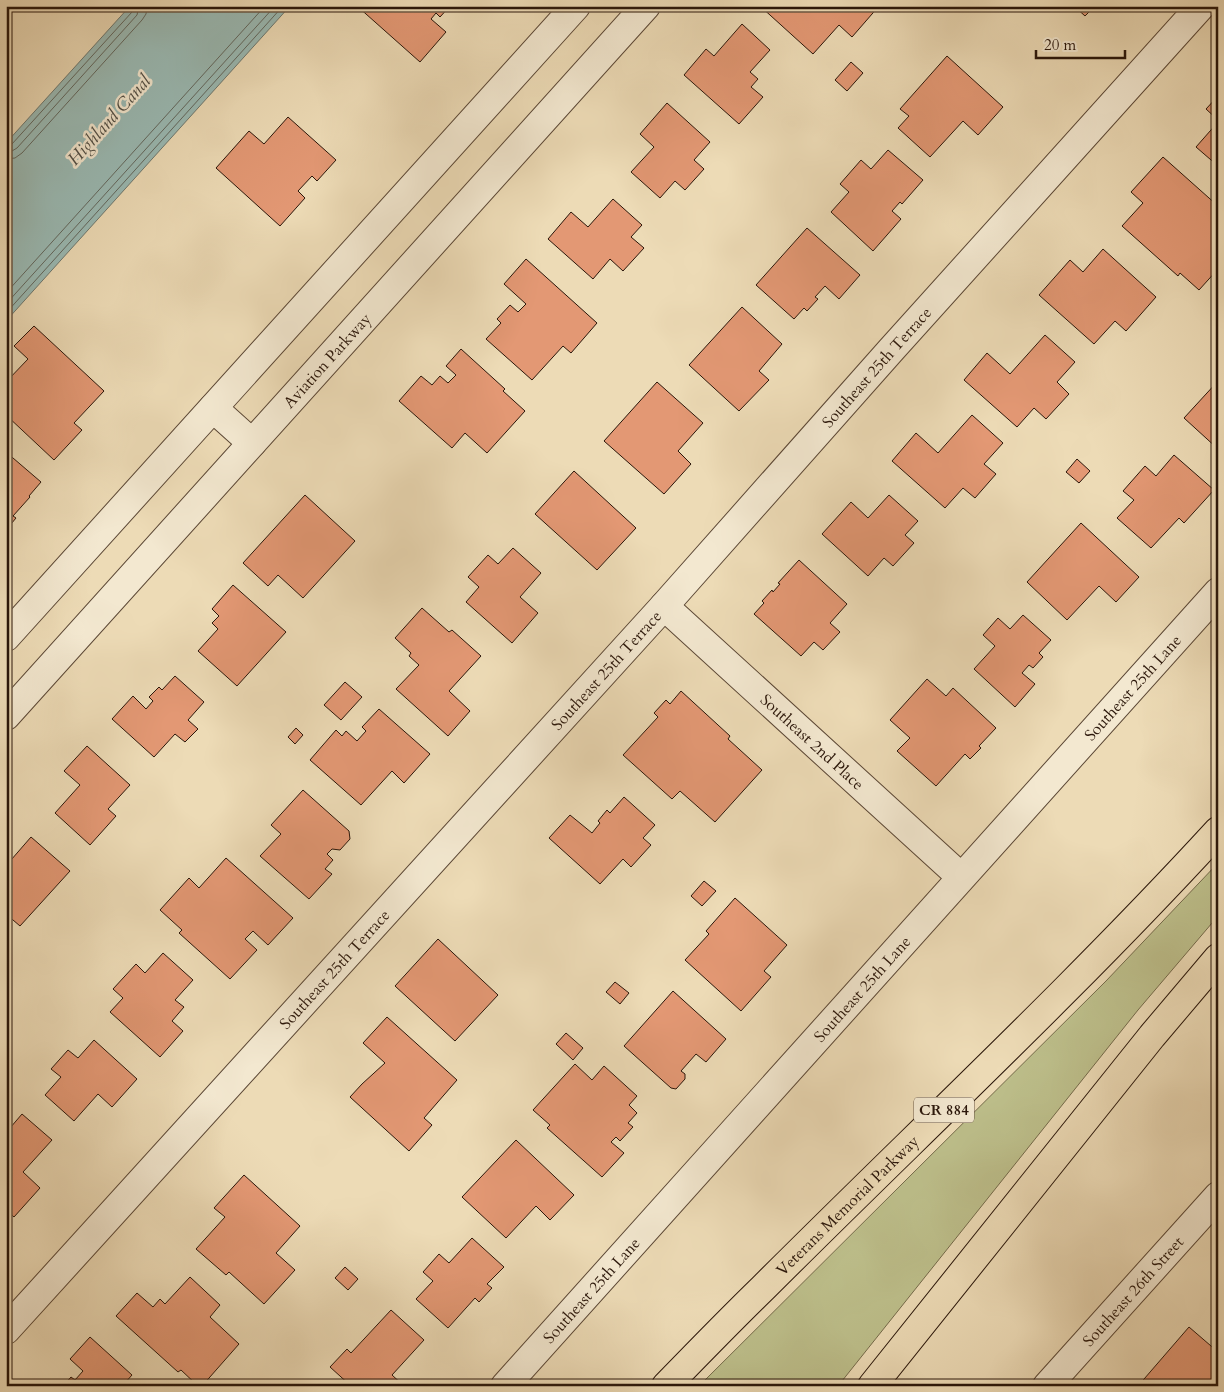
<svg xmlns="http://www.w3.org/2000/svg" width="1224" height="1392" viewBox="0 0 1224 1392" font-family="Cardo,serif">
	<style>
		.green { fill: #bdbf8b; stroke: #746a4a }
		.water { fill: #9abab4; stroke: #6d7870 }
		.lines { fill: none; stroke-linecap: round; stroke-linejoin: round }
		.shore { stroke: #62685f; stroke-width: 1 }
		.building { fill: #e39874; stroke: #2a160a }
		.minor-casing { stroke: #5b4735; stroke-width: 30 }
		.highway-casing { stroke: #2a160a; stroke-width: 30 }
		.minor { stroke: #f3e8d0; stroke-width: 28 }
		.highway { stroke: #eddbb6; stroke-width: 28 }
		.labels { text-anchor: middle; stroke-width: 5; stroke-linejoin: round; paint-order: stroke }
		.shield { fill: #f3e8d0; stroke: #665545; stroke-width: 1 }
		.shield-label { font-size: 15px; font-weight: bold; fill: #2a160a }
		.street-label { font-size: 16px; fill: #2a160a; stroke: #f3e8d0 }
		.water-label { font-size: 18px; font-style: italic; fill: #514f46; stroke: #f3e8d0 }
	</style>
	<rect width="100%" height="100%" fill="#eddbb6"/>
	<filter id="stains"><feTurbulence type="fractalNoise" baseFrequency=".004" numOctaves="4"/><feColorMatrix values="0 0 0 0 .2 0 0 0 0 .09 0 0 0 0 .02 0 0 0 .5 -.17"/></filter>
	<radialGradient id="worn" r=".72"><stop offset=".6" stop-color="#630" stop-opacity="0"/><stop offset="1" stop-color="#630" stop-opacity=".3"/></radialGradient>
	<!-- green -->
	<path class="green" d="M1218 863V916L1138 1010 838 1386H699L1106 981Z"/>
	<!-- water -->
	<path class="water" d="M130 6H290L6 321V143Z"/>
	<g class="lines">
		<!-- shore -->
		<path class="shore" d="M6 146 12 144 132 12 133 6
			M6 152 12 151 17 148 137 15 139 6
			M6 159 15 158 22 153 142 20 146 14 147 6
			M6 293 265 6
			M6 304 275 6
			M6 313 283 6"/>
	</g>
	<!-- building -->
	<path class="building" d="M357 6H450L440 17 436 13 431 19 446 32 420 62Z
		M760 6H879L852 37 839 25 813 54Z
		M1074 6H1095L1085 16Z
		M742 24 770 50 750 72 758 79 751 87 763 97 739 124 684 75 706 49 714 56Z
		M947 56 1003 107 978 135 963 121 930 157 898 128 909 116 900 109Z
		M851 62 863 73 847 91 835 80Z
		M1218 96V120L1206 109Z
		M667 103 710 142 694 160 704 169 685 190 675 181 660 198 631 172 654 147 640 134Z
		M288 117 336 160 317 181 312 176 298 191 305 198 280 226 216 168 249 131 264 144Z
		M1218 122V166L1196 147Z
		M888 150 923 180 902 204 900 202 892 211 901 219 873 251 831 212 849 192 840 184 861 160 871 169Z
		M1163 157 1218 206V225L1213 231 1218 235V269L1199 290 1180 273 1178 276 1122 226 1143 203 1131 192Z
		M613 199 642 225 631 237 644 248 623 271 610 259 593 279 548 239 571 212 588 227Z
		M807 228 860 275 839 299 825 286 815 297 818 299 807 311 804 308 794 319 756 285Z
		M1103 249 1156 297 1126 331 1115 321 1094 344 1039 295 1070 260 1083 272Z
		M526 259 597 323 571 353 563 346 532 380 486 339 501 323 497 319 510 305 518 312 526 304 504 284Z
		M742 307 782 344 759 371 769 380 739 411 689 365Z
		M34 326 104 391 74 423 82 430 54 460 6 415V382L28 359 14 346Z
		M1045 335 1075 362 1057 382 1069 394 1046 419 1034 408 1017 427 964 380 987 353 1010 374Z
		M461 349 505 389 503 391 525 411 487 453 465 433 452 448 399 401 421 376 432 385 440 376 448 383 456 375 446 366Z
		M1218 381V449L1184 418Z
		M657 382 703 423 678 451 691 464 664 494 604 441Z
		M972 415 1003 443 984 464 996 474 975 498 963 488 945 508 892 461 916 433 938 453Z
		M6 452 41 482 29 496 30 497 13 516 16 518 6 530Z
		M1174 455 1214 490 1184 523 1179 518 1151 548 1117 518 1134 500 1123 491 1145 466 1156 476Z
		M1077 459 1090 471 1079 483 1066 472Z
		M574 471 636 528 597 570 535 514Z
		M305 495 355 541 303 598 278 575 268 586 243 563Z
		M889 495 918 521 905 535 914 543 893 566 884 558 868 576 822 534 851 502 868 518Z
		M1081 523 1139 577 1116 602 1099 586 1067 620 1027 582Z
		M513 548 541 573 520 597 538 613 512 643 466 602 479 587 468 577 488 555 498 564Z
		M799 560 847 604 830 623 840 632 823 650 814 642 801 656 754 614 764 603 762 601 772 590 773 592 780 584 778 583Z
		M233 585 286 632 237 686 198 651 218 629 212 623 219 616 212 609Z
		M422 608 449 632 452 630 481 656 449 691 470 711 448 736 396 689 419 665 409 656 411 653 395 638Z
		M1023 615 1051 640 1039 653 1043 657 1033 668 1029 665 1022 673 1035 684 1015 707 974 669 995 646 983 635 998 618 1010 629Z
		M175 676 204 702 188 720 198 729 185 742 175 734 154 757 112 719 133 696 146 709 153 701 149 697 159 687 162 690Z
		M927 679 946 696 953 688 996 728 979 746 981 748 970 759 965 754 936 786 897 751 910 738 890 720Z
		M345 682 362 697 341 720 324 705Z
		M681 691 730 736 728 739 762 770 715 822 680 791 672 799 623 755 658 717 654 713 666 700 670 704Z
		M379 709 430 754 404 783 392 771 361 805 310 760 336 730 342 736 346 731 357 741 366 731 362 727Z
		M296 728 303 735 295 744 288 737Z
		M87 746 130 785 108 809 116 816 90 845 55 813 80 785 64 771Z
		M303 790 349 831 350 839 340 850 332 849 327 854 333 860 325 869 332 874 309 899 260 856 281 834 271 825Z
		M624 797 655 825 643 838 651 845 631 867 623 859 600 884 549 838 570 815 592 833 600 823 598 821 607 810 610 813Z
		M31 837 70 871 20 926 6 914V856L11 860Z
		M226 858 293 918 268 945 253 931 245 939 257 950 230 979 179 933 182 930 160 910 189 878 199 888Z
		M704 881 716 891 702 906 691 896Z
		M735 898 787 945 764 971 771 977 741 1011 685 960 709 934 706 931Z
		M438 939 498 995 455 1041 395 986Z
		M163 953 193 980 175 1000 184 1007 172 1021 183 1031 160 1057 110 1012 123 998 113 989 136 964 145 973Z
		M615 982 629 993 620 1004 606 992Z
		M673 991 726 1039 706 1062 696 1054 681 1071 685 1074V1079L676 1089 671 1088 624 1046Z
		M387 1017 457 1080 424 1118 432 1125 409 1151 350 1097 362 1084 385 1063 363 1043Z
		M566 1033 583 1048 573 1060 556 1044Z
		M94 1040 137 1079 112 1107 98 1094 74 1121 45 1095 61 1077 51 1069 68 1050 78 1058Z
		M575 1064 592 1080 604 1066 637 1096 629 1105 637 1113 628 1123 633 1127 620 1141 616 1137 611 1142 624 1153 602 1177 547 1128 550 1125 533 1110Z
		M22 1114 52 1140 23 1172 40 1188 14 1217 6 1210V1125L10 1128Z
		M516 1140 574 1195 550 1220 536 1206 506 1238 462 1197Z
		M244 1175 300 1226 276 1253 295 1270 264 1304 229 1272 226 1275 196 1249 225 1217 214 1208Z
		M472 1238 504 1267 487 1284 492 1288 479 1302 475 1298 448 1328 416 1299 433 1281 423 1272 439 1254 449 1263Z
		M345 1267 358 1279 348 1290 335 1278Z
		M190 1277 220 1305 210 1317 239 1344 202 1386H198L181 1370 178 1372 116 1316 137 1293 153 1307 160 1299 165 1304Z
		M391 1310 424 1340 392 1375 404 1386H351L330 1367 347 1349 351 1353Z
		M1189 1327 1218 1352V1386H1138Z
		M90 1337 132 1375 124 1384 126 1386H63L71 1377 75 1380 83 1371 70 1359Z"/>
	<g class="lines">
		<defs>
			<g id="minor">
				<path d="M213 408 252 443"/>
				<path id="s1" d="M664 606 961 877"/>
				<path d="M6 637 576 6"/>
				<path id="s2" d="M6 716 646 6"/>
				<path id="s3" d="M6 1330 664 606 891 350 1201 6"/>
				<path id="s4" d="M505 1386 1218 592"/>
				<path id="s5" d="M1047 1386 1218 1196"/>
			</g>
			<g id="highway">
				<path id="s6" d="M666 1386C698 1353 730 1320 763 1288 915 1136 1072 990 1218 831"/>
				<path d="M872 1386 1152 1036 1218 958"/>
			</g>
		</defs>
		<!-- minor casing -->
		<use href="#minor" class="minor-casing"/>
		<!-- highway casing -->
		<use href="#highway" class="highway-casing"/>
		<!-- minor -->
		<use href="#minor" class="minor"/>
		<!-- highway -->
		<use href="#highway" class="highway"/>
	</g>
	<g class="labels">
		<!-- shield labels -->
		<rect class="shield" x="914" y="1097.5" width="60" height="25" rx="4"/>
		<g class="shield-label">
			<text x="944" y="1115">CR 884</text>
		</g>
		<!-- street labels -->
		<g class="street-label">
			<text dy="6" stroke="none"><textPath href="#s2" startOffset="479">Aviation Parkway</textPath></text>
			<text dy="6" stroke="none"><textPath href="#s3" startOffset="1298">Southeast 25th Terrace</textPath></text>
			<text dy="6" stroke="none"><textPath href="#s3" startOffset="892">Southeast 25th Terrace</textPath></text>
			<text dy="6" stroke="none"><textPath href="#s4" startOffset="939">Southeast 25th Lane</textPath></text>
			<text dy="6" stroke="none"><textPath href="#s1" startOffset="201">Southeast 2nd Place</textPath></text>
			<text dy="6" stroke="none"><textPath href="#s3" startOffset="488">Southeast 25th Terrace</textPath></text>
			<text dy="6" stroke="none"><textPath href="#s4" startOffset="534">Southeast 25th Lane</textPath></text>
			<text dy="6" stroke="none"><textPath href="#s6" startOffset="256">Veterans Memorial Parkway</textPath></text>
			<text dy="6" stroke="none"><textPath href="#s4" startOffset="129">Southeast 25th Lane</textPath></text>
			<text dy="6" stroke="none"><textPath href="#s5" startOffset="128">Southeast 26th Street</textPath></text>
		</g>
		<!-- water labels -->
		<g class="water-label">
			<text transform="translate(109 120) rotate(-48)" y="6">Highland Canal</text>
		</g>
	</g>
	<!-- margin -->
	<rect width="1224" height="1392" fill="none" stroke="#eddbb6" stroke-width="25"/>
	<rect x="8" y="8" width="1209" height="1377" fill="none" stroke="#2a160a" stroke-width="2.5"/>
	<rect x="12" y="12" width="1199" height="1367" fill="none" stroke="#2a160a"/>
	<!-- scale -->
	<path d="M1036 50v8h89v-8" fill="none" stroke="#2a160a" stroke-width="2.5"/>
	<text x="1044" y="50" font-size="15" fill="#2a160a" stroke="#f3e8d0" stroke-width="4" paint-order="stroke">20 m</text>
	<rect width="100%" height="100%" filter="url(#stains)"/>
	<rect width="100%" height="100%" fill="url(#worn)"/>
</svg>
